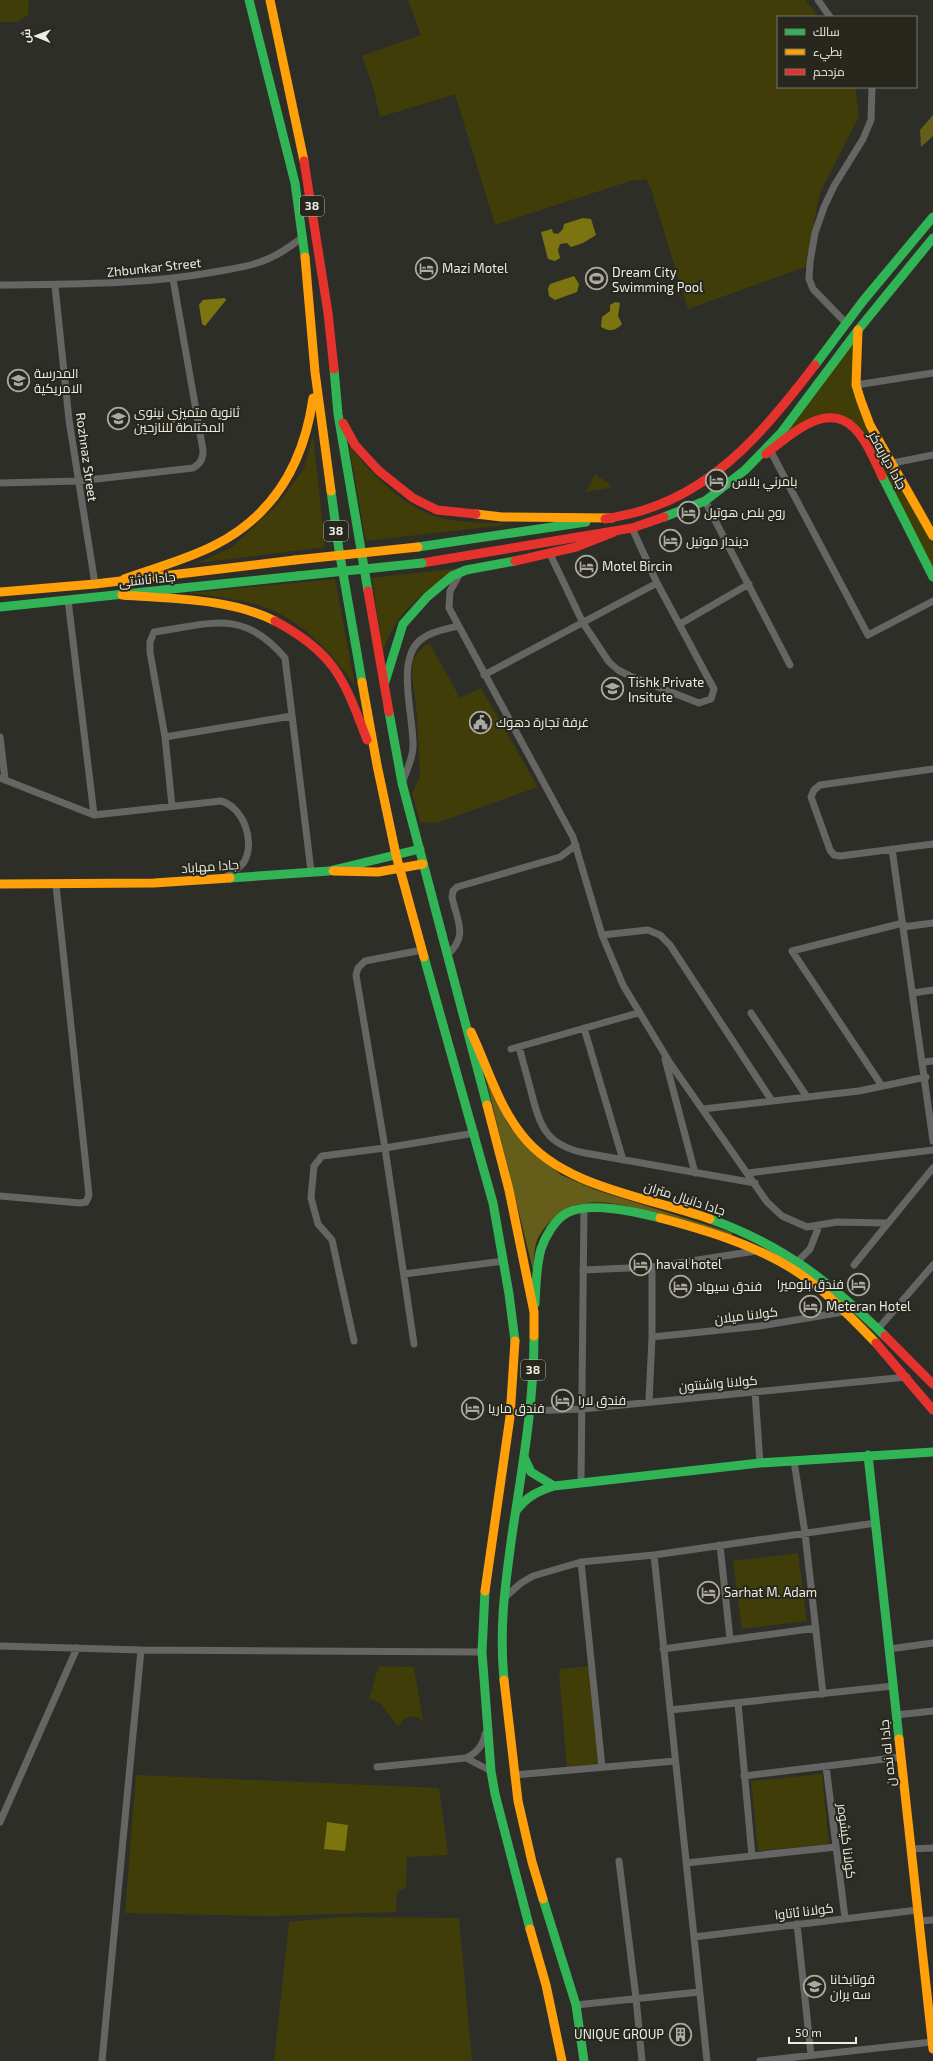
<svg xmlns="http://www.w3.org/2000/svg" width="933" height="2061" viewBox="0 0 933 2061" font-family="'Exo 2',Cairo,sans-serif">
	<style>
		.green { fill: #403d09 }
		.forest { fill: #645e1a }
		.water { fill: #7c750f }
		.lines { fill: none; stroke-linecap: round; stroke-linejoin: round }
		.street { stroke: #656563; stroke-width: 7 }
		.fast { stroke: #30b455; stroke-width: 9 }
		.slow { stroke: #ff9f0a; stroke-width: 9 }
		.jam { stroke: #e5322d; stroke-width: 9 }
		.fast-bridge { stroke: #30b455; stroke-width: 9 }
		.slow-bridge { stroke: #ff9f0a; stroke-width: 9 }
		.labels { text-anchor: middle; stroke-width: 4; stroke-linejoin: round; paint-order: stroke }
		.shield { fill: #27271d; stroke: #b1b1a9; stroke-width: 1 }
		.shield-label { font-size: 12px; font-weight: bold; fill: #ecece5 }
		.street-label { font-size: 13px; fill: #ecece5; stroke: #27271d }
		.poi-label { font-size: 13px; fill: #ecece5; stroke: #27271d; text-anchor: start }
	</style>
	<rect width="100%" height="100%" fill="#2e2e29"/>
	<!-- green -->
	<path class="green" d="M0 0H29L28 15 17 22H0Z
		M408 0H805L819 17H778V87H855L859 116 820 193 805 267 688 309 651 189 646 179 630 181 495 225 455 94 380 117 373 87 362 56 421 35Z
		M858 330 861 401 933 536V577L859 434 831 417 781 433Z
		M313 435 325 547 197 563 231 548 276 506 304 469Z
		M349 446C375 477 409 514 451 520 471 523 492 523 512 524L366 541Z
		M595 474 613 487 586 492Z
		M460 568C425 591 397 609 383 651L372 578Z
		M335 579 355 686C332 653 301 619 261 606 238 599 213 596 189 593Z
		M430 644 460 698 481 688 538 787 436 823 420 822 412 794 420 776 417 715 412 674 413 659 424 646Z
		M798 1553 807 1621 742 1629 733 1561Z
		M379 1666 414 1667 423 1721C411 1712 405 1717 398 1727L379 1702 369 1698Z
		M591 1666 602 1767 567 1769 559 1669Z
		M822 1774 829 1844 758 1851 751 1781Z
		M136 1775 439 1788 448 1855 407 1857 406 1887 397 1892 396 1912 272 1916 125 1913Z
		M340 1917 459 1918 472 2061H274L289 1922Z"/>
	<!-- forest -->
	<path class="forest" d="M933 115V136L921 147 920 130Z
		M486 1079 509 1126 561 1175 596 1190 732 1233V1236C710 1230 687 1223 665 1217 627 1206 583 1189 552 1220 546 1225 540 1233 537 1240 534 1249 534 1261 533 1270Z"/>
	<!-- water -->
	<path class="water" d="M583 218 591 219 596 235 583 243 571 247 567 243 560 244 558 250 560 258 555 261 548 259 541 232 552 229 553 233 558 234 563 229 564 224Z
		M574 276 579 284 577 292 555 300 549 296 548 289 550 284Z
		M225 298 226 300 205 326 202 324 199 305 203 300Z
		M615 302 620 303 618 316 622 324C616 331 609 332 601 327L602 317 610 311V305Z
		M327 1822 348 1825 345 1851 324 1849Z"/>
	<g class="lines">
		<!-- street -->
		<path class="street" d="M818 0 830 17
			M0 285C72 284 143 285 214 272 233 269 253 266 270 258 282 253 292 245 303 237
			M55 286 69 420 95 584
			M846 323 813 289 809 279 810 262 815 233 824 207 834 186 863 139 871 120 872 87
			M856 385 933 373
			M770 450 868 635 933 601
			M893 463 933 455
			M0 483 79 481 193 468C201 463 203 459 203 450L173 279
			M705 501 790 665
			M550 554 583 623 609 662 618 670 630 676 699 703 711 699 714 689 657 583 632 528
			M458 577 450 591 449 608 573 837 602 935 623 985 670 1063 767 1202 782 1216 807 1227 837 1222 886 1223
			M68 600 94 815
			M680 624 749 584
			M484 675 657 583
			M0 737 5 779
			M165 737 292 716
			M933 769 820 785 814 790 811 797 830 850 834 855 840 856 933 844
			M0 778 94 815 221 801C243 807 256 841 244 862 240 868 231 873 225 878
			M403 781C407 769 413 758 413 746 414 715 394 657 423 638 433 631 447 629 458 626
			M172 806 165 737 150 652V642L154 632C211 624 243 608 285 658L311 871
			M892 849 933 1141
			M903 927 933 923
			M602 935 648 930 660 935 670 945 772 1101
			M447 955C469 936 457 921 452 897L453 891 457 887 560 857 576 845
			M913 993 933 990
			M751 1013 807 1097
			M584 1028 623 1160
			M519 1047C523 1062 527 1076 531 1091 540 1127 546 1145 585 1153L755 1183
			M511 1049 638 1013
			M665 1059 695 1173
			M923 1062 933 1061
			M882 1086 792 951 903 923
			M703 1109 859 1091 926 1077
			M748 1173 933 1150
			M0 1196 80 1203 86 1202 89 1195 56 885
			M798 1261 810 1249 819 1226
			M854 1265 933 1168
			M583 1270 652 1267 756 1251
			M404 1274 504 1261
			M878 1329 933 1265
			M652 1337 760 1326 843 1312
			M354 1341 332 1240 318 1224 311 1198 314 1166 322 1156 385 1148 475 1133
			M414 1344 385 1148 356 975 358 968 365 961 422 950
			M755 1392 760 1463
			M649 1401 652 1337V1267
			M530 1411 582 1409 907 1377
			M794 1461 805 1533 823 1694
			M581 1482 584 1207
			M720 1545 730 1639
			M654 1555 707 2061
			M581 1562 602 1767
			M504 1598 521 1583 533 1576 581 1562 654 1555 876 1523
			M0 1646 141 1650 482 1652
			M663 1649 816 1628
			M889 1649 933 1643
			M738 1703 752 1856
			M670 1710 893 1686
			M896 1715 933 1711
			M466 1758 491 1771
			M826 1766 845 1918
			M377 1767 466 1758C477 1753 483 1746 485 1734
			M514 1775 675 1761
			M744 1776 901 1757
			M0 1822 77 1648
			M911 1849 933 1848
			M619 1861 636 1998 642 2061
			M686 1863 836 1847
			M919 1921 933 1920
			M797 1924 811 2055
			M694 1937 918 1910
			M576 2005 699 1992
			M102 2061 141 1650
			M760 2061 932 2042"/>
		<!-- fast -->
		<path class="fast" d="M249 0 295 183 305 257
			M815 365 863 301 933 217
			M334 369 338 414 368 591
			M882 476 933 577
			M331 491 339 550 362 682
			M664 517 705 501 745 470 781 433 858 330 933 238
			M418 547 586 522
			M0 607 297 576
			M385 682 403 624 427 597 452 576 466 570 515 561
			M389 712 402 783 487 1105
			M230 878 329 871 420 849
			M424 957 493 1203 509 1294 515 1341
			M710 1219C783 1245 830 1282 885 1336
			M535 1304C536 1286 536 1267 541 1249 545 1237 555 1219 567 1213 590 1201 636 1212 660 1218
			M868 1455 899 1739
			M524 1457 531 1472 554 1486
			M516 1511C526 1497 538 1491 554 1486L760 1463 933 1452
			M485 1591 482 1652 491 1771 495 1794 530 1929
			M504 1680C499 1628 505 1586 512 1535 522 1469 534 1403 534 1336
			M543 1899 576 2005 584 2061"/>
		<!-- slow -->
		<path class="slow" d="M270 0 304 161
			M305 257 315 372 331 491
			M858 330 856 385 861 401 870 425 933 536
			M476 514 502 517 612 518
			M124 579C154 568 186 560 215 545 274 515 304 462 313 398
			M0 592 95 584 295 560
			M122 595C171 599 230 598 275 621
			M362 682 377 765 396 855 424 957
			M333 871 378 872 423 864
			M0 884 154 883 230 878
			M471 1032C487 1066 498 1105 522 1135 563 1188 649 1197 710 1219
			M487 1105 509 1190 534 1312V1336
			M660 1218C705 1230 752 1244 791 1268 823 1288 850 1316 876 1343
			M485 1591 510 1417 515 1341
			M504 1680 518 1801 532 1862 543 1899
			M899 1739 933 2049
			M530 1929 546 1985 562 2061"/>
		<!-- jam -->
		<path class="jam" d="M304 161 328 313 334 369
			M343 423 355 445 379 471 413 498 437 510 476 514
			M766 454C788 436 827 400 854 428 867 441 874 460 882 476
			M605 519C619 516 633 514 647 509 721 485 770 424 815 365
			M515 561 576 547 614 532
			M422 563 632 528 664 517
			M368 591 389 712
			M275 621C335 653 344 679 367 740
			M885 1336 933 1384
			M876 1343 933 1410"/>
		<!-- fast-bridge -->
		<path class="fast-bridge" d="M297 576 422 563"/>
		<!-- slow-bridge -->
		<path class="slow-bridge" d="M295 560 418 547"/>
	</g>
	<!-- icons -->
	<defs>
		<symbol id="hotel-ring" viewBox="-11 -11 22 22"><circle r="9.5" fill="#27271d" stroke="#aaaaa3" stroke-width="1.5"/><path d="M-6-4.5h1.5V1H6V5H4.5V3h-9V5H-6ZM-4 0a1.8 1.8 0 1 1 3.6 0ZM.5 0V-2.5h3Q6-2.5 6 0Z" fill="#aaaaa3"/></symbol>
		<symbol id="stadium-ring" viewBox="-11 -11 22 22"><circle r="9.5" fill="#27271d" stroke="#aaaaa3" stroke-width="1.5"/><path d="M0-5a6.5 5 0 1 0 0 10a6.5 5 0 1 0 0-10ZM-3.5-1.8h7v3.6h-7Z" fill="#aaaaa3"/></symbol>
		<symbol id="school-ring" viewBox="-11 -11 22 22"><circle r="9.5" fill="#27271d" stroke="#aaaaa3" stroke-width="1.5"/><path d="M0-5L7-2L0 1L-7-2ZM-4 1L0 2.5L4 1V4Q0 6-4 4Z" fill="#aaaaa3"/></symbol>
		<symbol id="university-ring" viewBox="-11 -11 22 22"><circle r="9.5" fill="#27271d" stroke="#aaaaa3" stroke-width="1.5"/><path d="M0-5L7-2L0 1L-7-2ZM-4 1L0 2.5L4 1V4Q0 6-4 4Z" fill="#aaaaa3"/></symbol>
		<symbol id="civic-ring" viewBox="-11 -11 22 22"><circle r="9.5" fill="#27271d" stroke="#aaaaa3" stroke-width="1.5"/><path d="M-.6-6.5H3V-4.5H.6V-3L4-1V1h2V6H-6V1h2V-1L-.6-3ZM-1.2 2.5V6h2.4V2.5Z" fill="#aaaaa3"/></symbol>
		<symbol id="building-ring" viewBox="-11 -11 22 22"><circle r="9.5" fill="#27271d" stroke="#aaaaa3" stroke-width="1.5"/><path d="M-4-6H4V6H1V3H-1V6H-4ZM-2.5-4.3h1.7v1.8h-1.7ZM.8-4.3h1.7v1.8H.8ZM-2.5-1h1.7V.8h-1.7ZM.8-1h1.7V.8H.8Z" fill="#aaaaa3"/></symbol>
	</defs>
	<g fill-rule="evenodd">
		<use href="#hotel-ring" x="414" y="256" width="25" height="25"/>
		<use href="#stadium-ring" x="584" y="266" width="25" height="25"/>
		<use href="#school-ring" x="6" y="368" width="25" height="25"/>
		<use href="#school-ring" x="106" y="406" width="25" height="25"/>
		<use href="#hotel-ring" x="704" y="468" width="25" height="25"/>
		<use href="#hotel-ring" x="676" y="500" width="25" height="25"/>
		<use href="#hotel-ring" x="658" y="528" width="25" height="25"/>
		<use href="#hotel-ring" x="574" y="554" width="25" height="25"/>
		<use href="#university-ring" x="600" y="676" width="25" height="25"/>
		<use href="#civic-ring" x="468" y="710" width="25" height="25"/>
		<use href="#hotel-ring" x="628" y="1252" width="25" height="25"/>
		<use href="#hotel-ring" x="846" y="1272" width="25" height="25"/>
		<use href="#hotel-ring" x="668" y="1274" width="25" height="25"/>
		<use href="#hotel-ring" x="798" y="1294" width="25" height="25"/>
		<use href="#hotel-ring" x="550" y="1388" width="25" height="25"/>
		<use href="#hotel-ring" x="460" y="1396" width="25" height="25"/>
		<use href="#hotel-ring" x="696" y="1580" width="25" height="25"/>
		<use href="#school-ring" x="802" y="1974" width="25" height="25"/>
		<use href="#building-ring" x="668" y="2022" width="25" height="25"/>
	</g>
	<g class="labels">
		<!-- shield labels -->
		<g class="shield">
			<rect x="300" y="196" width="24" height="20" rx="3"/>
			<rect x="324" y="521" width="24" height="20" rx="3"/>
			<rect x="521" y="1360" width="24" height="20" rx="3"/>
		</g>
		<g class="shield-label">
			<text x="312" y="210">38</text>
			<text x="336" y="535">38</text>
			<text x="533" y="1374">38</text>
		</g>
		<!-- street labels -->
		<g class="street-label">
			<text transform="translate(154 267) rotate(-6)" y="5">Zhbunkar Street</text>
			<text transform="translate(87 457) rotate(82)" y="5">Rozhnaz Street</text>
			<text transform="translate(888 460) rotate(61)" y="5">جادا دیاربه‌كر</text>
			<text transform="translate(147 579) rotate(-6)" y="5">جادا ئاشتی</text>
			<text transform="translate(210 866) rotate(-4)" y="5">جادا مهاباد</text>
			<text transform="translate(685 1198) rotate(18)" y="5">جادا دانيال متران</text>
			<text transform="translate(746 1315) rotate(-7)" y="5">كولانا ميلان</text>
			<text transform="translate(718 1383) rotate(-5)" y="5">كولانا واشنتون</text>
			<text transform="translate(887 1753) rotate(-96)" y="5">جادا له نده ن</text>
			<text transform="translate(847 1841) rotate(83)" y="5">كولانا كیشوه‌ر</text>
			<text transform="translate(804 1911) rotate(-7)" y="5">كولانا ئاتاوا</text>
		</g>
		<!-- poi labels -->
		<g class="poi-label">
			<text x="442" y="273">Mazi Motel</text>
			<text x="612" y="277">Dream City<tspan x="612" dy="15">Swimming Pool</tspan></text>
			<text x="34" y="378">المدرسة<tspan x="34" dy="15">الامريكية</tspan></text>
			<text x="134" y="417">ثانوية متميزي نينوى<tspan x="134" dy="15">المختلطة للنازحين</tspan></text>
			<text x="732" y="486">بامرني بلاس</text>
			<text x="704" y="517">روج بلص هوتيل</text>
			<text x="686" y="546">ديندار موتيل</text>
			<text x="602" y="571">Motel Bircin</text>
			<text x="628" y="687">Tishk Private<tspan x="628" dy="15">Insitute</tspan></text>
			<text x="496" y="727">غرفة تجارة دهوك</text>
			<text x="656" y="1269">haval hotel</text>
			<text x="844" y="1289" text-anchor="end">فندق بلوميرا</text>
			<text x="696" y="1291">فندق سيهاد</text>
			<text x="826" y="1311">Meteran Hotel</text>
			<text x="578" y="1405">فندق لارا</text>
			<text x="488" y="1413">فندق ماريا</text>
			<text x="724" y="1597">Sarhat M. Adam</text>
			<text x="830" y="1984">قوتابخانا<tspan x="830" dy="15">سه يران</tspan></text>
			<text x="664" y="2039" text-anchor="end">UNIQUE GROUP</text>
		</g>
	</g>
	<!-- legend -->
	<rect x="777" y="16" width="140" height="72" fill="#27271d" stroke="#76766d"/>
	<rect x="785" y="29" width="20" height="6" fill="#30b455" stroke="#76766d"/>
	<text x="813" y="36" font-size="12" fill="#ecece5">سالك</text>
	<rect x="785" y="49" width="20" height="6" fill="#ff9f0a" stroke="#76766d"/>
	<text x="813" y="56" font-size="12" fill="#ecece5">بطيء</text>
	<rect x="785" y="69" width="20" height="6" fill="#e5322d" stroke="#76766d"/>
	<text x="813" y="76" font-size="12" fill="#ecece5">مزدحم</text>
	<!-- north arrow -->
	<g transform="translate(36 36) rotate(271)" stroke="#27271d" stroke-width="3" paint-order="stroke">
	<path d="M0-3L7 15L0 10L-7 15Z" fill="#ecece5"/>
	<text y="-6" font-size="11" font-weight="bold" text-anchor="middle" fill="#ecece5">ش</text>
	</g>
	<!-- scale -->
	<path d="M789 2037v6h67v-6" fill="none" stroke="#ecece5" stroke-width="2"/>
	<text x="795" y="2037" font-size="12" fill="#ecece5" stroke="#27271d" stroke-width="3" paint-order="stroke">50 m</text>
</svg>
